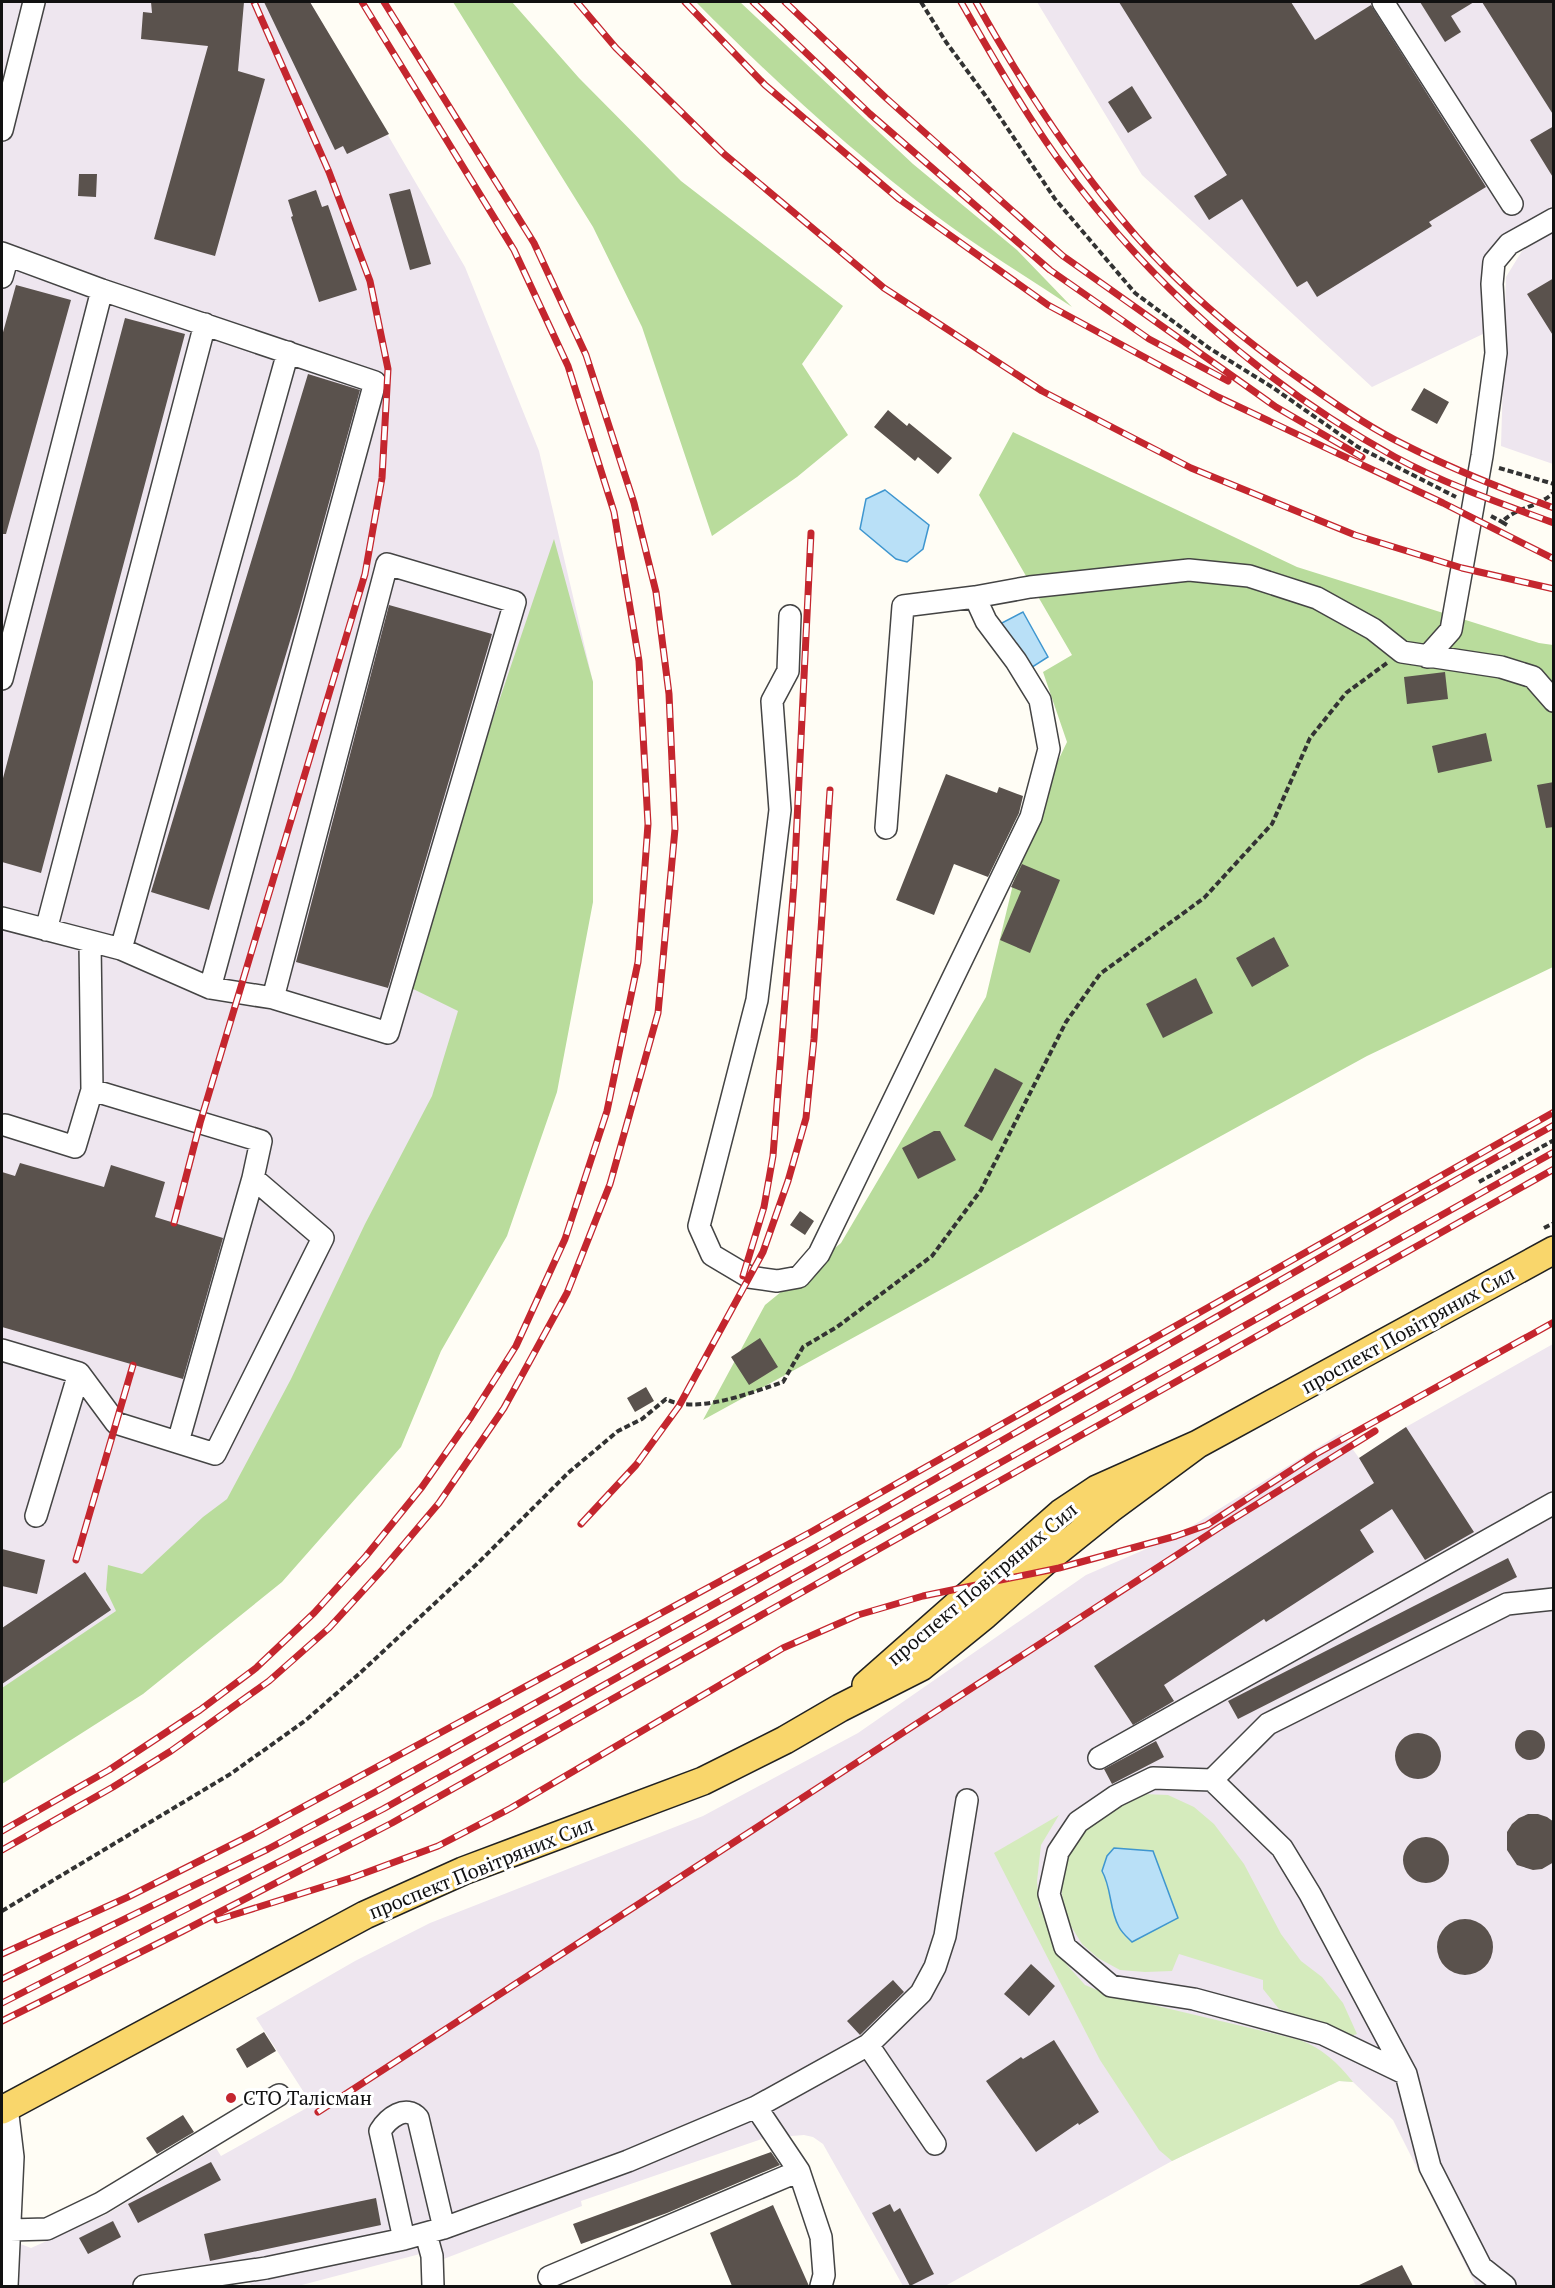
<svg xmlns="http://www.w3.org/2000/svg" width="1555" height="2288" viewBox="0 0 1555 2288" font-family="'PT Serif',serif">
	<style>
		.industrial { fill: #eee6ef }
		.green { fill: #d5ebbd }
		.forest { fill: #b9dc9c }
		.water { fill: #b9e0f7; stroke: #3f96cf; stroke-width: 1.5 }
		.building { fill: #5a524d }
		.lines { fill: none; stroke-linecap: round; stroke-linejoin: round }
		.minor-casing { stroke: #444; stroke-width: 24 }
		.major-casing { stroke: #222; stroke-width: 30 }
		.path { stroke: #333; stroke-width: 4; stroke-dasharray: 6 3; stroke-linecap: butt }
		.minor { stroke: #fff; stroke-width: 21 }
		.major { stroke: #f9d66b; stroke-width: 27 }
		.rail-casing { stroke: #c4262e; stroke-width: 7 }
		.rail { stroke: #fff; stroke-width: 4.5; stroke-dasharray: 14; stroke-linecap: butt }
		.poi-dot { fill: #c4262e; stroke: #fff; stroke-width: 2 }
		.labels { text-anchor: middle; stroke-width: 6; stroke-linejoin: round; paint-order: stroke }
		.street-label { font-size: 20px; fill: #111; stroke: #fff }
		.poi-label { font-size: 20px; fill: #111; stroke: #fff; text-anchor: start }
	</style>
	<rect width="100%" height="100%" fill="#fffdf5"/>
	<!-- industrial -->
	<path class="industrial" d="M2 2H310L465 267 539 451 593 682V902L318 1477 2 1729Z
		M1037 2H1553V213L1504 240 1485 333 1372 387 1142 175Z
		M1553 232V464L1501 446 1506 277 1522 251Z
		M1553 1344V2286H1476L1393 2120 1353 2082 1339 2081 1172 2161 945 2286H903L823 2144 813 2137 804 2135 765 2138 581 2201 582 2206 441 2260 420 2254 298 2286H252L248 2281 217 2286H2V2237L31 2248 107 2214 216 2148 221 2156 312 2105 256 2018 355 1961 430 1923 703 1816 858 1733 1086 1575 1176 1536 1341 1433 1359 1458 1406 1427Z"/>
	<!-- green -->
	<path class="green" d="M1143 1794 1168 1795 1194 1807 1214 1824 1244 1864 1281 1934 1301 1961 1322 1977 1343 2003 1357 2034 1347 2037 1314 2021 1279 2009 1263 1989V1980L1179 1954 1172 1971 1145 1972 1120 1970 1098 1958 1082 1944 1069 1923 1063 1902 1060 1879 1072 1846 1085 1826 1116 1802Z
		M1059 1815 1041 1845 1037 1881 1039 1906 1067 1965 1085 1985 1107 1994 1300 2040C1323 2049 1337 2062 1353 2082L1339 2081 1172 2161 1159 2150 1100 2060 994 1853Z"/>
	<!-- forest -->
	<path class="forest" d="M453 2H512L579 78 681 181 843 306 802 364 848 435 797 477 712 536 642 327 593 227Z
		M696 2H740L913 164 1017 250 1072 307C1027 277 979 248 935 215 850 150 771 78 696 2Z
		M1013 432 1297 567 1539 643 1553 645V967L1367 1056 703 1420 765 1305 841 1243 986 997 1027 826 1067 742 1043 672 1072 655 979 495Z
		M554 539 593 682V902L557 1092 507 1236 441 1351 401 1447 282 1582 143 1694 2 1784V1688L116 1611 106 1590 108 1565 142 1574 203 1517 227 1499 291 1379 365 1224 432 1096 458 1011 403 984Z"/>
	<!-- water -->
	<path class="water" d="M885 490 929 525 923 549 907 562 896 559 860 529 866 499Z
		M1023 612 1048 657 1023 673 996 626Z
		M1114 1848 1153 1851 1178 1918 1132 1942C1127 1937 1122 1933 1119 1927 1109 1909 1112 1889 1102 1871L1107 1856Z"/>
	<!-- building -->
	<path class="building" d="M151 2H244L238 71 265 79 215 256 154 239 208 46 141 39 143 12 152 13Z
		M264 2H310L389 134 347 154 343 146 335 150Z
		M1119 2H1291L1315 40 1371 5 1486 187 1429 222 1432 226 1317 297 1307 281 1297 287 1242 199 1209 220 1194 196 1227 175Z
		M1420 2H1474L1451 16 1461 32 1445 42Z
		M1482 2H1554V116Z
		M1132 86 1152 118 1128 133 1108 102Z
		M1554 126V179L1530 140Z
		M79 174H97L96 197 78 196Z
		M410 189 431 264 410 270 389 194Z
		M316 190 322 207 328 205 357 290 319 302 291 217 293 216 288 200Z
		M1554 278V337L1527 294Z
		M16 285 71 300 6 534H2V336Z
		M125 318 185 334 41 873 2 862V782Z
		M308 374 360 390 299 611 209 910 151 892Z
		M1424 388 1449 402 1437 424 1411 410Z
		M888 410 907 426 909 423 952 458 938 474 918 457 915 461 874 427Z
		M389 605 492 634 388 988 296 962Z
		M1445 672 1448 699 1407 704 1404 677Z
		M1486 733 1492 761 1438 773 1432 746Z
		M946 774 997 793 999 787 1023 796 1019 813 988 877 954 864 934 915 896 900Z
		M1554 782V827L1546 828 1537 785Z
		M1022 864 1060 880 1030 953 1000 940 1021 891 1011 887Z
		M1274 937 1289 966 1252 987 1236 958Z
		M1196 978 1213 1013 1163 1038 1146 1004Z
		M995 1068 1023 1083 992 1141 964 1126Z
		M934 1131H940L956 1160 918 1179 902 1148Z
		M20 1163 104 1187 111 1165 165 1182 155 1217 223 1238 183 1379 2 1327V1172L15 1176Z
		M800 1211 814 1221 805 1235 790 1225Z
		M760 1338 778 1367 749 1385 731 1357Z
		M646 1387 654 1401 635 1412 627 1398Z
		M1406 1427 1474 1532 1425 1560 1392 1509 1360 1530 1374 1552 1266 1622 1264 1619 1164 1685 1174 1701 1133 1725 1094 1666 1374 1483 1359 1458Z
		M2 1549 45 1560 37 1594 2 1586Z
		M1508 1558 1517 1577 1238 1719 1228 1701Z
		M85 1572 111 1610 2 1684V1628Z
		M1515 1745a15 15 0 1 1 30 0a15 15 0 1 1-30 0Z
		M1395 1756a23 23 0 1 1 46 0a23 23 0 1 1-46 0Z
		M1156 1741 1164 1757 1112 1784 1104 1769Z
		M1528 1814H1538L1547 1817 1554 1822V1862L1542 1869 1533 1870 1517 1865 1507 1850V1832L1512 1824 1519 1818Z
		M1403 1860a23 23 0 1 1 46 0a23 23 0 1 1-46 0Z
		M1437 1947a28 28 0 1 1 56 0a28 28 0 1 1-56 0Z
		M1031 1964 1055 1986 1029 2016 1004 1994Z
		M893 1980 904 1992 860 2035 847 2021Z
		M264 2032 276 2051 247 2068 236 2049Z
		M1054 2040 1099 2112 1079 2125 1078 2123 1036 2152 986 2081 1021 2057 1023 2059Z
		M183 2115 194 2132 157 2154 146 2138Z
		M771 2152 780 2165 667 2213 581 2244 573 2224Z
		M211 2162 221 2180 138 2223 128 2204Z
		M376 2198 381 2225 210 2261 204 2234Z
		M890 2204 894 2212 900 2208 934 2274 910 2286 872 2213Z
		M773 2205 809 2286H732L710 2233Z
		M113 2221 121 2237 88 2254 79 2238Z
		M1402 2265 1413 2286H1357Z"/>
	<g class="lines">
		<defs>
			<path id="minor" d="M1383 2 1512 204
				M2 130 34 2
				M2 253 102 290 375 382 210 988
				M2 277 8 256
				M790 616 788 671 772 701 780 810 757 1000 699 1226 712 1255 749 1277 777 1281 799 1277 819 1254 1031 817 1049 749 1040 700 1016 661 986 621 975 597 1030 587 1189 570 1249 576 1317 598 1373 629 1402 652 1501 667 1533 677 1554 701
				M1427 657 1451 630 1482 456 1496 353 1492 284 1494 262 1509 244 1554 219
				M2 679 102 290
				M886 828 903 606 975 597
				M2 918 121 949 210 988 273 998 388 1033 515 602 387 564 273 998
				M46 930 205 324
				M121 949 288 352
				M5 1125 75 1147 92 1090
				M2 1350 79 1373 116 1423 215 1454 323 1238 253 1178 261 1141 92 1090 90 942
				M178 1442 253 1178
				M36 1516 79 1373
				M1099 1758 1554 1503
				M1212 1780 1268 1724 1507 1604 1554 1599
				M868 2045 935 2144
				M1406 2074 1323 2034 1194 1999 1111 1986 1065 1947 1049 1894 1058 1852 1078 1822 1116 1796 1153 1778 1212 1780 1282 1848 1310 1894 1406 2074 1430 2167 1481 2267 1505 2286
				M7 2107 13 2157 7 2286
				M756 2107 799 2171 821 2237 824 2275 821 2286
				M10 2230 47 2229 101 2203 279 2095
				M426 2234 432 2256 433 2286
				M404 2239 380 2131C388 2118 406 2104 418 2118L444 2228
				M549 2277 799 2171
				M144 2286 266 2268 404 2239 444 2228 628 2161 756 2107 868 2045 921 1993 935 1967 945 1936 967 1800"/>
			<path id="major" d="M866 1685 1061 1513 1097 1489 1198 1444 1554 1250
				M2 2110 365 1915 463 1871 703 1781 785 1740 840 1708 921 1667 985 1615 1049 1558 1110 1509 1198 1444"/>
		</defs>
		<!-- minor casing -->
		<use href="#minor" class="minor-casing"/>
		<!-- major casing -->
		<use href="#major" class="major-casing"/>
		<!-- path -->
		<path class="path" d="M921 2 946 42 985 95 1055 199 1135 293 1209 348 1272 387 1358 447 1456 497
			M1499 468 1554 484
			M1491 516 1502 522
			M1507 525 1502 522C1516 507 1540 507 1554 492
			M1479 1182 1554 1140
			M1544 1228 1554 1223
			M2 1911 232 1773 306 1720 360 1673 478 1563 568 1473 618 1431 642 1419 666 1399C695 1415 753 1392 783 1382L803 1347 837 1327 932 1256 981 1190 1066 1022 1100 974 1204 898 1272 824 1310 738 1346 693 1387 663"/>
		<!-- minor -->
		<use href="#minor" class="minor"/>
		<!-- major -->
		<use href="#major" class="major"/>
		<defs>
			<path id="rail" d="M577 2 616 48 724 154 884 288 1042 391 1191 468 1355 535 1462 568 1554 589
				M685 2 765 85 899 199 1048 305 1218 397 1443 503 1554 559
				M753 2 870 114 1050 270 1149 339 1228 381
				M785 2 886 98 1063 256 1276 407 1362 457
				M961 2C991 54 1021 107 1056 156 1145 280 1261 383 1395 457 1445 484 1500 503 1554 523
				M976 2C1018 77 1064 149 1119 216 1172 281 1239 337 1307 384 1338 406 1370 428 1403 444 1452 469 1502 489 1554 508
				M174 1223 200 1123 365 574 382 478 388 369 370 281 329 172 254 2
				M743 1276 764 1207 773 1156 794 883 811 533
				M581 1524 636 1465 679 1406 763 1252 788 1181 806 1118 814 1039 830 790
				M76 1560 133 1365
				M2 1831 109 1770 200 1710 256 1668 314 1613 366 1556 422 1487 471 1417 516 1346 565 1239 607 1111 638 962 648 824 639 661 614 512 568 366 514 250 362 2
				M2 1850 113 1787 171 1751 269 1681 329 1628 383 1569 439 1503 504 1408 567 1293 610 1184 658 1013 675 829 669 694 656 592 634 503 586 355 534 243 384 2
				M217 1920 354 1877 438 1846 511 1808 783 1648 858 1615 923 1596 1059 1568 1176 1536 1207 1525 1316 1454 1554 1322
				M2 1954 128 1897 255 1833 811 1532 1554 1112
				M2 1979 268 1849 375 1792 822 1544 1406 1208 1554 1125
				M2 2003 383 1809 1554 1152
				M2 2021 183 1931 392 1823 1554 1169
				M318 2112 1220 1527 1375 1431"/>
		</defs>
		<!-- rail casing -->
		<use href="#rail" class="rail-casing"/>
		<!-- rail -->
		<use href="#rail" class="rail"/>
	</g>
	<!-- markers -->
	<circle class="poi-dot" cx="231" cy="2098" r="6"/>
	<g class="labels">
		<!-- street labels -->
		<g class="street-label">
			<text transform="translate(1408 1330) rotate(-29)" y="7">проспект Повітряних Сил</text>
			<text transform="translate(982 1584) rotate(-40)" y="7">проспект Повітряних Сил</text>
			<text transform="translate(481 1868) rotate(-22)" y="7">проспект Повітряних Сил</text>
		</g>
		<!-- poi labels -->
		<g class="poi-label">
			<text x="243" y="2105">СТО Талісман</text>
		</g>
	</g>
	<!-- border -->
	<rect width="1555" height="2288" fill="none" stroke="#111111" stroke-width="6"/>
</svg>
